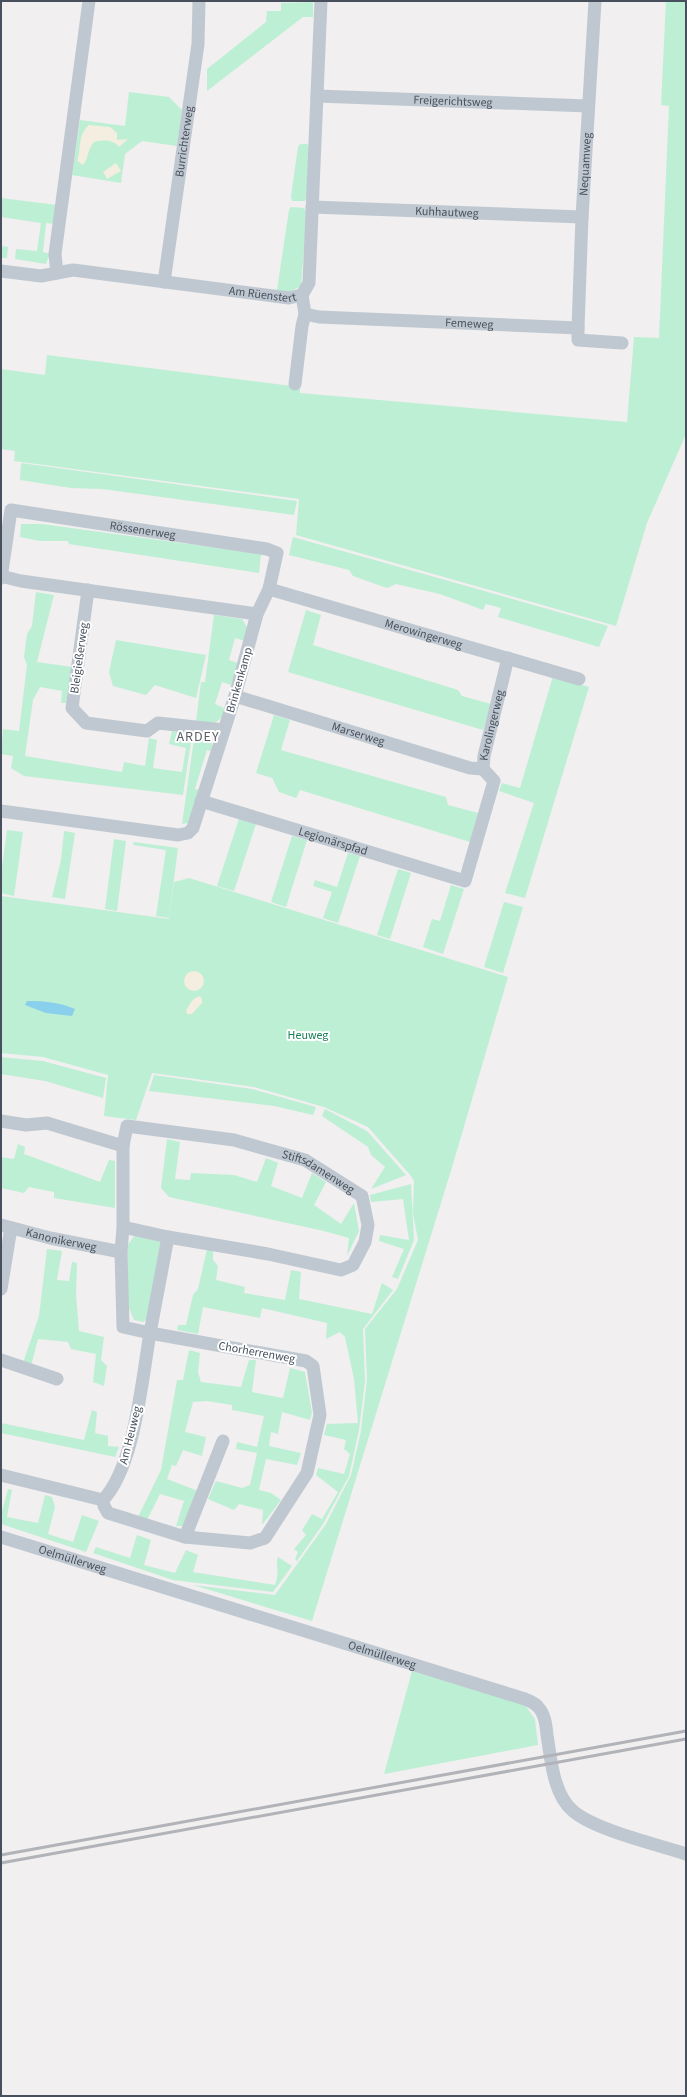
<svg xmlns="http://www.w3.org/2000/svg" width="687" height="2097" viewBox="0 0 687 2097" font-family="'Source Sans 3',sans-serif">
	<style>
		.green { fill: #bdefd5 }
		.sand { fill: #f3eedf }
		.water { fill: #8acfec }
		.lines { fill: none; stroke-linecap: round; stroke-linejoin: round }
		.minor { stroke: #bfc8d1; stroke-width: 13 }
		.rail { stroke: #b1b3b9; stroke-width: 3 }
		.labels { text-anchor: middle; stroke-width: 4; stroke-linejoin: round; paint-order: stroke }
		.street-label { font-size: 12px; fill: #47505c; stroke: #fff }
		.park-label { font-size: 12px; fill: #177f54; stroke: #fff }
		.quarter-label { font-size: 14px; letter-spacing: 1px; fill: #5b5e64; stroke: #fff }
	</style>
	<rect width="100%" height="100%" fill="#f1efef"/>
	<!-- green -->
	<path class="green" d="M666 1H686V434L647 523 616 626 296 535 299 499 14 461 15 451 1 449V369L45 375 47 355 300 387V393L627 422 634 337 659 338 669 106 661 105Z
		M313 2V17H303L207 91V69L266 22 267 11H281V3Z
		M129 92 169 97 182 110 177 146 142 141 125 154 121 183 72 175 80 120 125 126Z
		M300 144H307L309 146 307 198 305 201H292L291 196 298 147Z
		M1 198 57 205 55 224 46 223 43 252 51 254V258H48L46 264 15 259 16 249 37 251 41 223 1 217Z
		M291 207 304 208 307 212 301 286 288 293 277 290 289 210Z
		M1 246 8 247 7 258H1Z
		M21 463 297 501 294 515 102 489 71 488 20 480Z
		M21 524H42L261 554 259 573 69 544 68 541H40L20 537Z
		M293 537 608 626 599 647 498 617 501 608 486 604 483 610 440 594 396 584 387 588 353 576 349 570 289 555Z
		M36 592 54 595 37 662 72 667 66 703H61L62 691 40 687 33 700 25 756 122 772 124 762 145 766 149 738 157 740 153 768 182 772 186 748 169 744 172 731 192 735 183 795 24 776 11 768 13 756 1 754 3 729 19 731 27 665 24 657 27 634 32 626Z
		M306 610 321 615 313 645 458 690 462 696 491 704 483 730 288 672Z
		M214 615 242 619 247 627 245 641 235 638 229 660 238 663 231 685 222 682 215 704 224 708 222 717 215 723 196 722 201 682H205Z
		M116 640 206 655 196 698 155 685 146 695 113 686 109 672Z
		M553 676 589 687 525 898 505 893 534 803 499 791 502 783 520 788Z
		M274 715 290 720 281 750 446 797 448 805 478 813 470 842 300 790 296 798 279 792 272 778 256 773Z
		M195 732C207 735 215 737 211 751L207 750 195 789 199 790 188 823 182 824Z
		M239 819 256 824 234 891 217 886Z
		M7 830 23 832 14 896 1 893V875Z
		M64 831 75 833 65 899 52 897 61 860Z
		M292 836 307 840 286 907 271 902Z
		M114 839 126 841 117 911 105 909Z
		M134 842 178 848 169 918 156 916 166 850 133 845Z
		M348 853 360 856 338 923 323 918 332 892 313 886 315 880 337 887Z
		M398 869 411 873 390 939 377 935Z
		M189 878 508 977 453 1164 312 1621 193 1585 275 1595 326 1524 351 1475 361 1431 367 1379 365 1329 397 1289 418 1240 413 1213 414 1181 411 1176 368 1127 324 1107 254 1087 152 1073 136 1120 104 1116 108 1075 43 1057 1 1053V896L169 919 174 882Z
		M451 885 464 889 443 954 423 947 432 919 440 921Z
		M504 902 523 907 503 973 484 967Z
		M1 1057 43 1061 106 1078 103 1098 45 1081 1 1074Z
		M154 1075 252 1089 316 1107 313 1115 274 1106 149 1091Z
		M325 1109 367 1131 406 1175 371 1189 385 1167 371 1155 368 1147 322 1116Z
		M167 1139 180 1142 175 1179 190 1180 191 1173 234 1175 257 1182 266 1158 278 1163 271 1186 302 1198 312 1173 326 1182 314 1205 341 1224 354 1203 359 1231 347 1256 349 1238 324 1231 169 1197 161 1188Z
		M18 1144 25 1147 24 1154 100 1182 109 1160 115 1161V1208L54 1198V1192L29 1187 24 1193 1 1188V1157L14 1159Z
		M411 1184 414 1240 398 1279 392 1277 404 1249 379 1241 380 1235 409 1240 403 1199 371 1202 370 1195Z
		M134 1236 162 1242 148 1318 143 1322 134 1320 126 1301 128 1245Z
		M47 1249 62 1251 57 1280 69 1281 72 1262 77 1263 76 1294 79 1331 104 1337 101 1360 107 1366 104 1386 93 1382 96 1354 71 1349 68 1342 38 1339 31 1366 23 1363 39 1316Z
		M207 1249 213 1251V1260L218 1266 216 1280 245 1287 244 1293 285 1300 291 1270 301 1272 299 1299 372 1314 382 1283 393 1290 363 1329 365 1381 359 1430 349 1476 323 1524 297 1561 295 1559 298 1552 294 1549 306 1535 302 1530 312 1514 322 1519 338 1492 316 1475 318 1468 344 1474 350 1454 344 1449 346 1440 324 1435 327 1424 358 1423 354 1379 345 1337 340 1332 326 1339 327 1323 262 1308 260 1318 203 1307 198 1334 177 1330 178 1325H186L193 1295 198 1289Z
		M189 1350 200 1353 198 1372 201 1382 241 1387 249 1360H256L252 1392 283 1398 290 1368 305 1372 312 1413 310 1420 282 1412 278 1434 271 1432 269 1446 301 1453 297 1465 266 1459 259 1490 271 1493 281 1500 262 1525 263 1510 239 1504 234 1510 208 1499 216 1481 242 1488 250 1485 257 1453 236 1449 237 1442 257 1447 264 1416 232 1410V1405L207 1401 193 1402 185 1432 206 1437 202 1456 183 1450 176 1466 172 1465 167 1479 198 1491 184 1526H176L184 1501 160 1494 147 1520 138 1517 161 1470 177 1380H183Z
		M92 1410 97 1412 95 1433 108 1436V1446L119 1447 115 1457 1 1433V1423L84 1440Z
		M8 1489 12 1490 7 1517 38 1523 45 1495 52 1497 55 1507 48 1534 73 1542 82 1515 99 1521 86 1552 1 1524V1515Z
		M137 1535 151 1540 144 1565 175 1573 186 1550 198 1555 193 1572 275 1585C280 1573 275 1565 278 1557L292 1566 273 1592 173 1580 93 1553 96 1547 130 1558Z
		M412 1671 524 1704 535 1719 538 1745 384 1774Z"/>
	<!-- sand -->
	<path class="sand" d="M89 125 110 127 117 133V140L128 139 119 147C113 139 102 140 94 142 88 148 89 157 83 165L77 161C82 147 77 136 89 125Z
		M116 163 121 171 107 179 103 172Z
		M184 981a10 10 0 1 1 20 0a10 10 0 1 1-20 0Z
		M200 996 202 999V1003L192 1014H187L186 1011C189 1005 192 998 200 996Z"/>
	<!-- water -->
	<path class="water" d="M27 1001C44 1001 59 1002 75 1009L72 1016 46 1013 25 1005Z"/>
	<g class="lines">
		<!-- minor -->
		<g class="minor">
			<path id="s1" d="M317 96 588 106"/>
			<path id="s2" d="M312 207 582 217"/>
			<path id="s3" d="M1 271 41 276 73 270 289 298 302 295 309 283 321 1"/>
			<path d="M57 273 55 254 89 1"/>
			<path id="s4" d="M164 282 198 44 199 1"/>
			<path id="s5" d="M302 295 305 314 319 317 578 328V340L622 343"/>
			<path id="s6" d="M578 328 582 217 595 1"/>
			<path d="M295 384 302 326 305 314"/>
			<path d="M1 576 21 581 257 614"/>
			<path id="s7" d="M1 578 11 510 267 549 277 553 269 589 257 614 235 696 193 828 188 833 178 835 1 811"/>
			<path id="s8" d="M269 589 579 679"/>
			<path d="M88 590 72 708 86 723 147 731 158 723 224 730"/>
			<path id="s9" d="M235 696 470 768 483 769"/>
			<path id="s10" d="M201 801 465 881 494 781 483 769 484 756 508 658"/>
			<path d="M1 1121 26 1125 47 1123 123 1146V1227L121 1252 123 1327 150 1333 168 1237 123 1227"/>
			<path id="s11" d="M123 1146 127 1126 234 1140 305 1160 362 1196 368 1225 365 1242 353 1265 341 1270 268 1254 168 1237"/>
			<path id="s12" d="M1 1225 50 1238 121 1252"/>
			<path d="M1 1289 11 1228"/>
			<path d="M150 1333 306 1361 313 1366 320 1415 307 1473 265 1538 250 1543 185 1537 108 1513 104 1506 103 1500C135 1466 142 1379 150 1333Z"/>
			<path d="M1 1360 57 1379"/>
			<path d="M1 1475 103 1500"/>
			<path id="s13" d="M1 1537 525 1699C529 1701 535 1703 538 1707 545 1714 546 1725 547 1735 551 1759 553 1794 573 1811 595 1830 656 1844 686 1854"/>
			<path d="M185 1537 223 1441"/>
		</g>
		<!-- rail -->
		<path class="rail" d="M1 1855 686 1731
			M1 1863 686 1739"/>
	</g>
	<g class="labels">
		<!-- street labels -->
		<g class="street-label">
			<text dy="4" stroke="none"><textPath href="#s1" startOffset="136">Freigerichtsweg</textPath></text>
			<text dy="4" stroke="none"><textPath href="#s4" startOffset="142">Burrichterweg</textPath></text>
			<text dy="4" stroke="none"><textPath href="#s6" startOffset="164">Nequamweg</textPath></text>
			<text dy="4" stroke="none"><textPath href="#s2" startOffset="135">Kuhhautweg</textPath></text>
			<text dy="4" stroke="none"><textPath href="#s3" startOffset="264">Am Rüenstert</textPath></text>
			<text dy="4" stroke="none"><textPath href="#s5" startOffset="184">Femeweg</textPath></text>
			<text dy="4" stroke="none"><textPath href="#s7" startOffset="202">Rössenerweg</textPath></text>
			<text dy="4" stroke="none"><textPath href="#s8" startOffset="161">Merowingerweg</textPath></text>
			<text transform="translate(79 658) rotate(-82)" y="4">Bleigießerweg</text>
			<text transform="translate(239 680) rotate(-74)" y="4">Brinkenkamp</text>
			<text dy="4" stroke="none"><textPath href="#s10" startOffset="441">Karolingerweg</textPath></text>
			<text dy="4" stroke="none"><textPath href="#s9" startOffset="129">Marserweg</textPath></text>
			<text dy="4" stroke="none"><textPath href="#s10" startOffset="138">Legionärspfad</textPath></text>
			<text dy="4" stroke="none"><textPath href="#s11" startOffset="219">Stiftsdamenweg</textPath></text>
			<text dy="4" stroke="none"><textPath href="#s12" startOffset="62">Kanonikerweg</textPath></text>
			<text transform="translate(257 1352) rotate(10)" y="4">Chorherrenweg</text>
			<text transform="translate(130 1435) rotate(-76)" y="4">Am Heuweg</text>
			<text dy="4" stroke="none"><textPath href="#s13" startOffset="75">Oelmüllerweg</textPath></text>
			<text dy="4" stroke="none"><textPath href="#s13" startOffset="399">Oelmüllerweg</textPath></text>
		</g>
		<!-- park labels -->
		<g class="park-label">
			<text x="308" y="1039">Heuweg</text>
		</g>
		<!-- quarter labels -->
		<g class="quarter-label">
			<text x="198" y="741">ARDEY</text>
		</g>
	</g>
	<!-- border -->
	<rect width="687" height="2097" fill="none" stroke="#47505c" stroke-width="4"/>
</svg>
